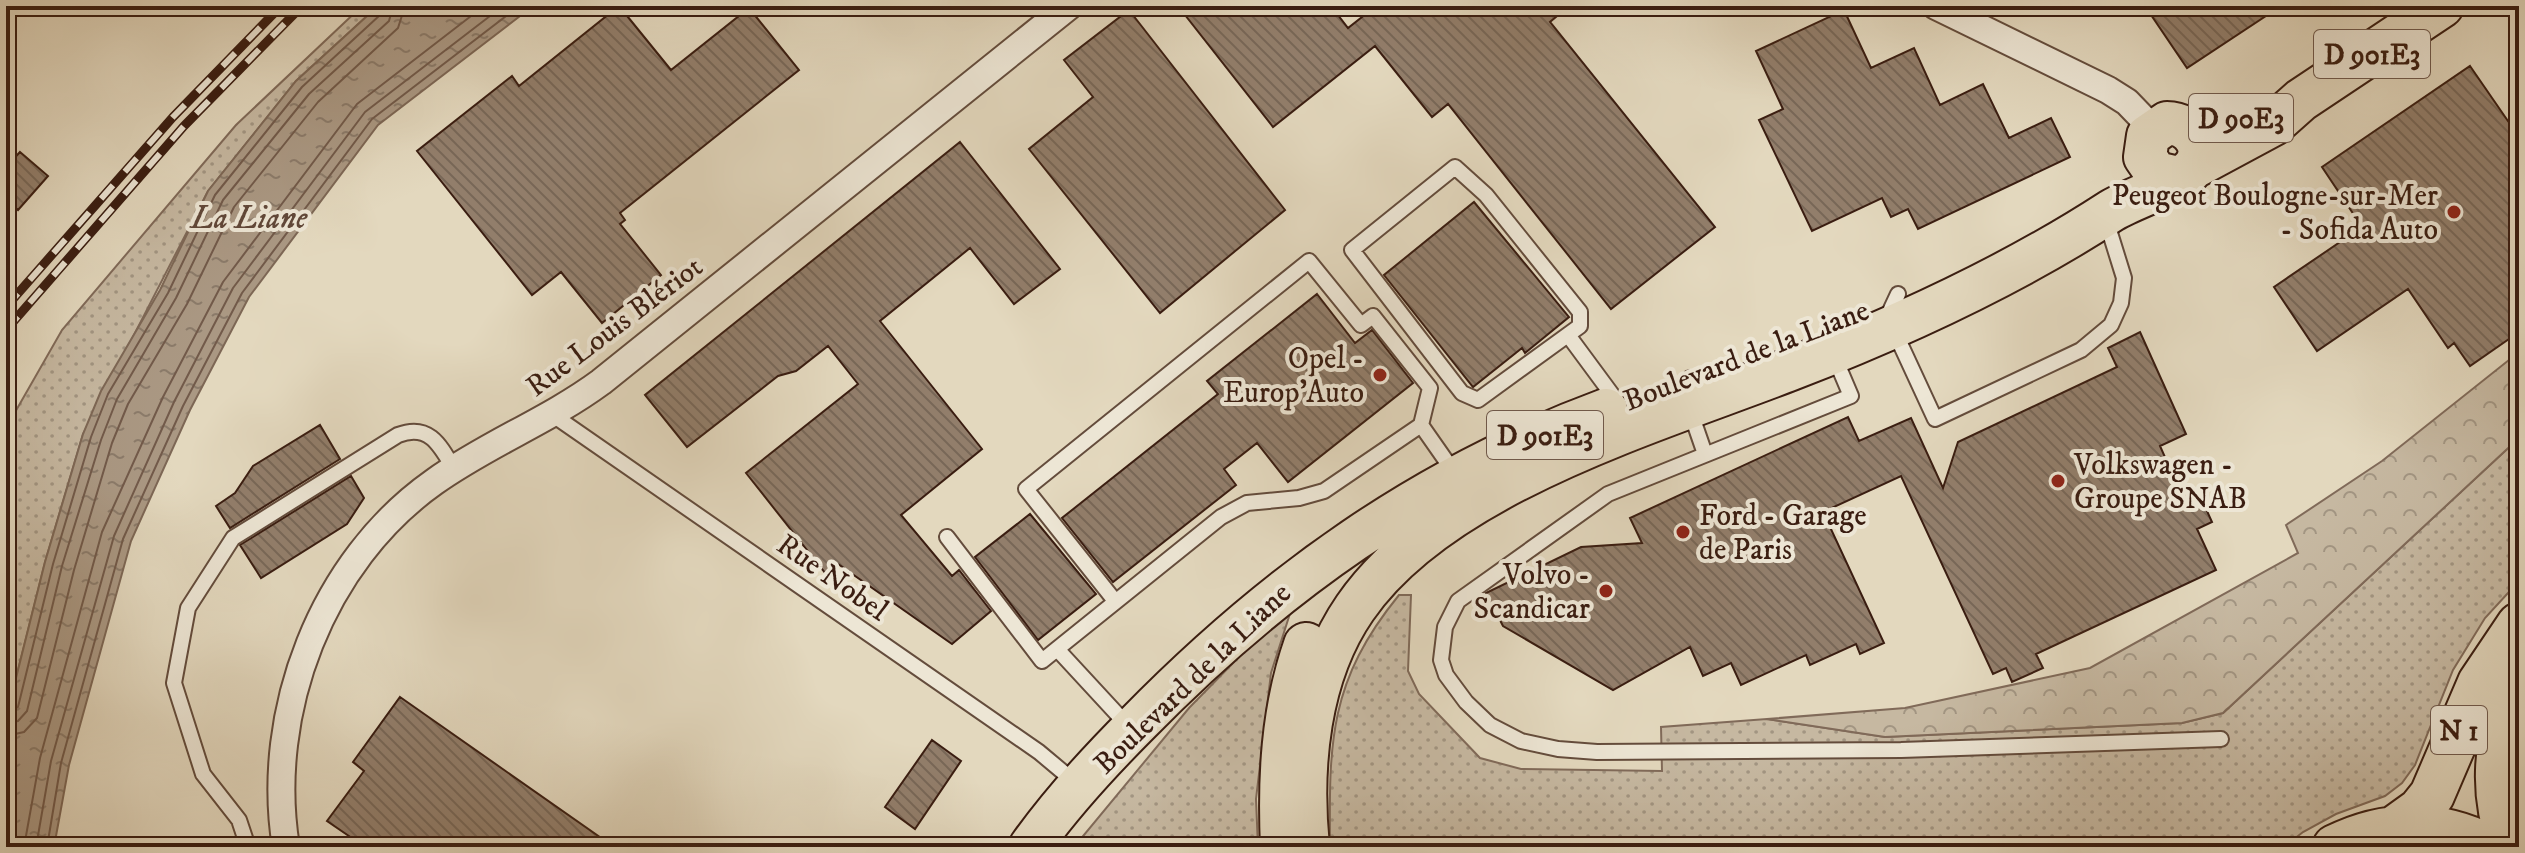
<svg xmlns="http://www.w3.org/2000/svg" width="2525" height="853" viewBox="0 0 2525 853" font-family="'IM FELL DW Pica',serif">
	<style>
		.grass { fill: url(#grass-dots); stroke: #806a59; stroke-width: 2 }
		.forest { fill: url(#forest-crowns); stroke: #806a59; stroke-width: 2 }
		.water { fill: url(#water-ripples); stroke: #7d6755; stroke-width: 2 }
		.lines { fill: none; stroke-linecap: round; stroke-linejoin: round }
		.shore { stroke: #725a4a; stroke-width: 2 }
		.building { fill: url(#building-back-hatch); stroke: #3a1d11; stroke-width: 2 }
		.lane-casing { stroke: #644c3c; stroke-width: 18 }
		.street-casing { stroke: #644c3c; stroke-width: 30 }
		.primary-casing { stroke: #3a1d11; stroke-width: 46 }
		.highway-casing { stroke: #3a1d11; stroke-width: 48 }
		.lane { stroke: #ede6d5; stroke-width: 14 }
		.street { stroke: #ede6d5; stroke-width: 26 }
		.primary { stroke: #e3d8be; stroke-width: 42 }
		.highway { stroke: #e3d8be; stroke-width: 44 }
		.rail-casing { stroke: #3a1d11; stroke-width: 9 }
		.rail { stroke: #ede6d5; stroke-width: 6; stroke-dasharray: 18; stroke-linecap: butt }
		.poi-dot { fill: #8f2418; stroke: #ede6d5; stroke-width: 3 }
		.labels { text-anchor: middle; stroke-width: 8; stroke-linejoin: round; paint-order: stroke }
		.shield { fill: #ede6d5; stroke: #70594c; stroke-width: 2 }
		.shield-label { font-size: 28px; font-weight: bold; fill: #3a1d11 }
		.poi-label { font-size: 30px; fill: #3a1d11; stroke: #ede6d5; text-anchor: end }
		.street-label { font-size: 30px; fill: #3a1d11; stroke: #ede6d5 }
		.water-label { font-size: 32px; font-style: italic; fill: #614839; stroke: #ede6d5 }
	</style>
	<defs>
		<pattern id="grass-dots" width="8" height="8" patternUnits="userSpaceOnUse" patternTransform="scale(2)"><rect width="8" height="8" fill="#c6b8a1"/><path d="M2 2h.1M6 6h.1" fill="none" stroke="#a29582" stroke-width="1.8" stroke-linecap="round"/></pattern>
		<pattern id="forest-crowns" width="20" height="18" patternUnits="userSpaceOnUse" patternTransform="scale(2)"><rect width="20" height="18" fill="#c6b8a1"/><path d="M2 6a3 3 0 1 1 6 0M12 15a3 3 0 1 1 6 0" fill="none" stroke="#a29582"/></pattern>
		<pattern id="water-ripples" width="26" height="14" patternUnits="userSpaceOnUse" patternTransform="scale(2)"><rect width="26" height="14" fill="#aa9883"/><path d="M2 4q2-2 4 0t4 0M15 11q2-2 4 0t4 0" fill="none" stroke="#8b7b6a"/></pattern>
		<pattern id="building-back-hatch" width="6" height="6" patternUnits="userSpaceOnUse" patternTransform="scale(2)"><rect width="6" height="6" fill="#927e6b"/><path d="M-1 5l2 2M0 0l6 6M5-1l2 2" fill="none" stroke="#786757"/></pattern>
	</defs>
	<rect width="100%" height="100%" fill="#e3d8be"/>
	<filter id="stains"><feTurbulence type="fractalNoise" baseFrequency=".0025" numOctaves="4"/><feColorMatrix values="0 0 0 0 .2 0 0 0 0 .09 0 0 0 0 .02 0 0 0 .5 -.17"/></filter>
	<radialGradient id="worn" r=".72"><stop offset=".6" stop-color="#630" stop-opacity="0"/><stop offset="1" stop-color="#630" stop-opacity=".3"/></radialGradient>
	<!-- grass -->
	<path class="grass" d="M362 6H378L296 81 208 191 83 434 45 562 6 718V428L62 330 236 125Z
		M2519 438V581L2485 618 2453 670 2415 765 2402 783 2385 796 2336 814 2303 832 2284 847H1330C1329 741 1329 681 1399 595H1411L1408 671 1419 694 1480 758 1521 769 1662 771 1661 727 1767 719 1885 737 2182 723 2223 713Z
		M1294 601 1271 673 1256 799 1258 847H1074L1189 708Z"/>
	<!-- forest -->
	<path class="forest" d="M2519 352V438L2223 713 2182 723 1885 737 1767 719 1905 708 2090 668 2298 553 2286 525 2382 461Z"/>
	<!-- water -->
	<path class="water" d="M378 6H533L378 125 249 297 190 410 131 541 69 765 54 847H6V718L45 562 83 434 101 391 160 290 208 191 296 81Z"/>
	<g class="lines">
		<!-- shore -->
		<path class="shore" d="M6 714 18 707 53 564 91 437 108 394 168 293 215 195 302 87 380 15 383 6
			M6 724 18 721 27 711 62 566 101 440 117 399 176 298 223 200 309 94 389 21 393 6
			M6 736 24 732 37 718 74 570 112 443 128 404 187 304 234 207 318 102 398 28 405 6
			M24 847 40 758 102 532 163 397 223 282 357 104 484 6
			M36 847 51 761 114 536 174 402 233 288 365 112 503 6
			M47 847 61 763 123 539 183 406 242 293 372 119 519 6"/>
	</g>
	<!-- building -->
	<path class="building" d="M619 6 671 70 749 8 799 70 620 213 625 220 620 224 661 275 602 323 561 272 532 295 417 151 512 76 519 86Z
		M1178 6H1331L1348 28 1376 6H1569L1550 22 1715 227 1611 309 1448 104 1432 117 1375 46 1273 127Z
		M2145 6H2281L2187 68Z
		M1129 10 1285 210 1160 313 1029 149 1093 97 1064 60Z
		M1844 10 1871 68 1914 48 1940 105 1983 84 2009 138 2051 118 2070 157 1918 229 1908 209 1891 217 1882 198 1812 231 1759 120 1783 109 1756 51Z
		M2470 66 2519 137V332L2470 366 2454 343 2448 348 2408 289 2317 351 2274 287 2362 227 2322 167Z
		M960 142 1060 269 1014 304 970 248 880 321 982 449 901 515 952 576 959 570 991 611 952 644 838 564 826 574 746 473 858 384 828 346 796 371 778 376 687 447 645 395Z
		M20 152 48 176 18 210 6 200V167Z
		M1474 202 1569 317 1525 353 1522 348 1473 387 1384 275Z
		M1317 294 1355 343 1372 330 1413 383 1288 482 1257 443 1224 469 1236 485 1113 582 1062 518 1218 394 1207 381Z
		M2140 332 2186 434 2160 446 2187 507 2202 500 2212 522 2197 529 2216 570 2036 654 2043 668 2012 682 2006 668 1993 674 1901 476 1823 512 1884 643 1860 654 1856 644 1810 665 1806 655 1741 685 1731 663 1703 676 1690 647 1613 690 1503 626 1486 593 1581 547 1642 543 1630 518 1848 417 1859 441 1911 418 1943 488 1958 442 2117 367 2108 348Z
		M320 425 340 459 230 528 216 506 235 493 253 466Z
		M351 476 364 498 347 524 261 578 240 545Z
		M1030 514 1096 594 1038 640 975 557Z
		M400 697 614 847H365L327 821 364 771 353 762Z
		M932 740 961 761 915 829 885 807Z"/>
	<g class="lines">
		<defs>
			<path id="lane" d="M1455 167 1486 195 1580 312V326L1478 400 1462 393 1352 250Z
				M1898 294 1891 309 1892 326 1935 419 2081 350 2111 325 2121 303 2124 278 2106 220
				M1568 335 1619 404
				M1834 356 1851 396 1608 494 1458 601 1445 627 1441 660 1446 675 1466 702 1490 725 1521 741 1558 749 1597 752 1901 750 2221 739
				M1690 378 1686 399 1705 454
				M553 415 1039 752 1076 783
				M1421 425 1456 475
				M947 537 1042 661 1221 517 1247 503 1299 498 1324 491 1421 425 1430 388 1373 316 1361 325 1309 261 1026 489 1115 601
				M1057 649 1130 728
				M248 847 239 820 203 774 174 683 188 608 233 538 398 435C429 423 440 445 454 469"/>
			<path id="street" d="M1936 6 2108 90 2127 102 2154 130
				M286 847C264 712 322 561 434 482 487 444 548 421 601 382L1069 6"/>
			<path id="primary" d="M2194 167 2274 124 2301 100 2442 6
				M1030 847C1062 802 1099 762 1137 724 1274 584 1422 478 1606 410
				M1308 847C1300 767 1308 676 1355 608 1441 483 1655 422 1791 369 1902 326 2011 276 2111 211 2132 198 2175 185 2190 171 2212 151 2192 123 2167 123L2148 136 2145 157 2156 173 2178 178"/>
			<path id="highway" d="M2395 828 2420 810 2432 795 2480 683 2519 625
				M1283 847C1280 779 1283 711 1306 645
				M2335 847C2385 822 2439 821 2488 847
				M2511 847C2491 794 2494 739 2519 689"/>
		</defs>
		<!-- lane casing -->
		<use href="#lane" class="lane-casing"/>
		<!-- street casing -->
		<use href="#street" class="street-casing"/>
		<!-- primary casing -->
		<use href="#primary" class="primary-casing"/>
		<!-- highway casing -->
		<use href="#highway" class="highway-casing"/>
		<!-- lane -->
		<use href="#lane" class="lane"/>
		<!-- street -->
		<use href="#street" class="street"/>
		<!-- primary -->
		<use href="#primary" class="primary"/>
		<!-- highway -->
		<use href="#highway" class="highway"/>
		<defs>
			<path id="rail" d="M6 307 173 117 281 6
				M6 330 184 126 302 6"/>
		</defs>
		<!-- rail casing -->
		<use href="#rail" class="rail-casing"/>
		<!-- rail -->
		<use href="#rail" class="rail"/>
	</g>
	<!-- markers -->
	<g class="poi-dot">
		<circle cx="2454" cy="212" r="8"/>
		<circle cx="1380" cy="375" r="8"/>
		<circle cx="2058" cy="481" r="8"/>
		<circle cx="1683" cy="532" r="8"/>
		<circle cx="1606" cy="591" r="8"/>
	</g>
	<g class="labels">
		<!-- shield labels -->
		<g class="shield">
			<rect x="2314" y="30" width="116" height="48" rx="6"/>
			<rect x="2189" y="94" width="104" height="48" rx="6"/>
			<rect x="1487" y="411" width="116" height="48" rx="6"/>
			<rect x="2431" y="706" width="56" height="48" rx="6"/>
		</g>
		<g class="shield-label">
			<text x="2372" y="64">D 901E3</text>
			<text x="2241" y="128">D 90E3</text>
			<text x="1545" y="445">D 901E3</text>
			<text x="2459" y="740">N 1</text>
		</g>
		<!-- poi labels -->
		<g class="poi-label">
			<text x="2438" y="205">Peugeot Boulogne-sur-Mer<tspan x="2438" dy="34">- Sofida Auto</tspan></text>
			<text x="1364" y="368">Opel -<tspan x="1364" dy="34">Europ'Auto</tspan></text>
			<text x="2074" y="474" text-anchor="start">Volkswagen -<tspan x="2074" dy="34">Groupe SNAB</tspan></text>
			<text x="1699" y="525" text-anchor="start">Ford - Garage<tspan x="1699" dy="34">de Paris</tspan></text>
			<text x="1590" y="584">Volvo -<tspan x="1590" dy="34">Scandicar</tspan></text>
		</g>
		<!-- street labels -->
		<g class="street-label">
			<text transform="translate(614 326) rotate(-37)" y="10">Rue Louis Blériot</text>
			<text transform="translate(1746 355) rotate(-21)" y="10">Boulevard de la Liane</text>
			<text transform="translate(833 577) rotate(35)" y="10">Rue Nobel</text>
			<text transform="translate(1192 678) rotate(-44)" y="10">Boulevard de la Liane</text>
		</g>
		<!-- water labels -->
		<g class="water-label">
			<text x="249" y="228">La Liane</text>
		</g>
	</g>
	<!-- margin -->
	<rect width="2525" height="853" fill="none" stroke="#e3d8be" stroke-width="32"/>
	<rect x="8" y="8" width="2509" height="837" fill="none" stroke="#3a1d11" stroke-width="4"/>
	<rect x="16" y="16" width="2493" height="821" fill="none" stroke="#3a1d11" stroke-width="2"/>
	<rect width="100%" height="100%" filter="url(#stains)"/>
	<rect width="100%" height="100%" fill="url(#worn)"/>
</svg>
